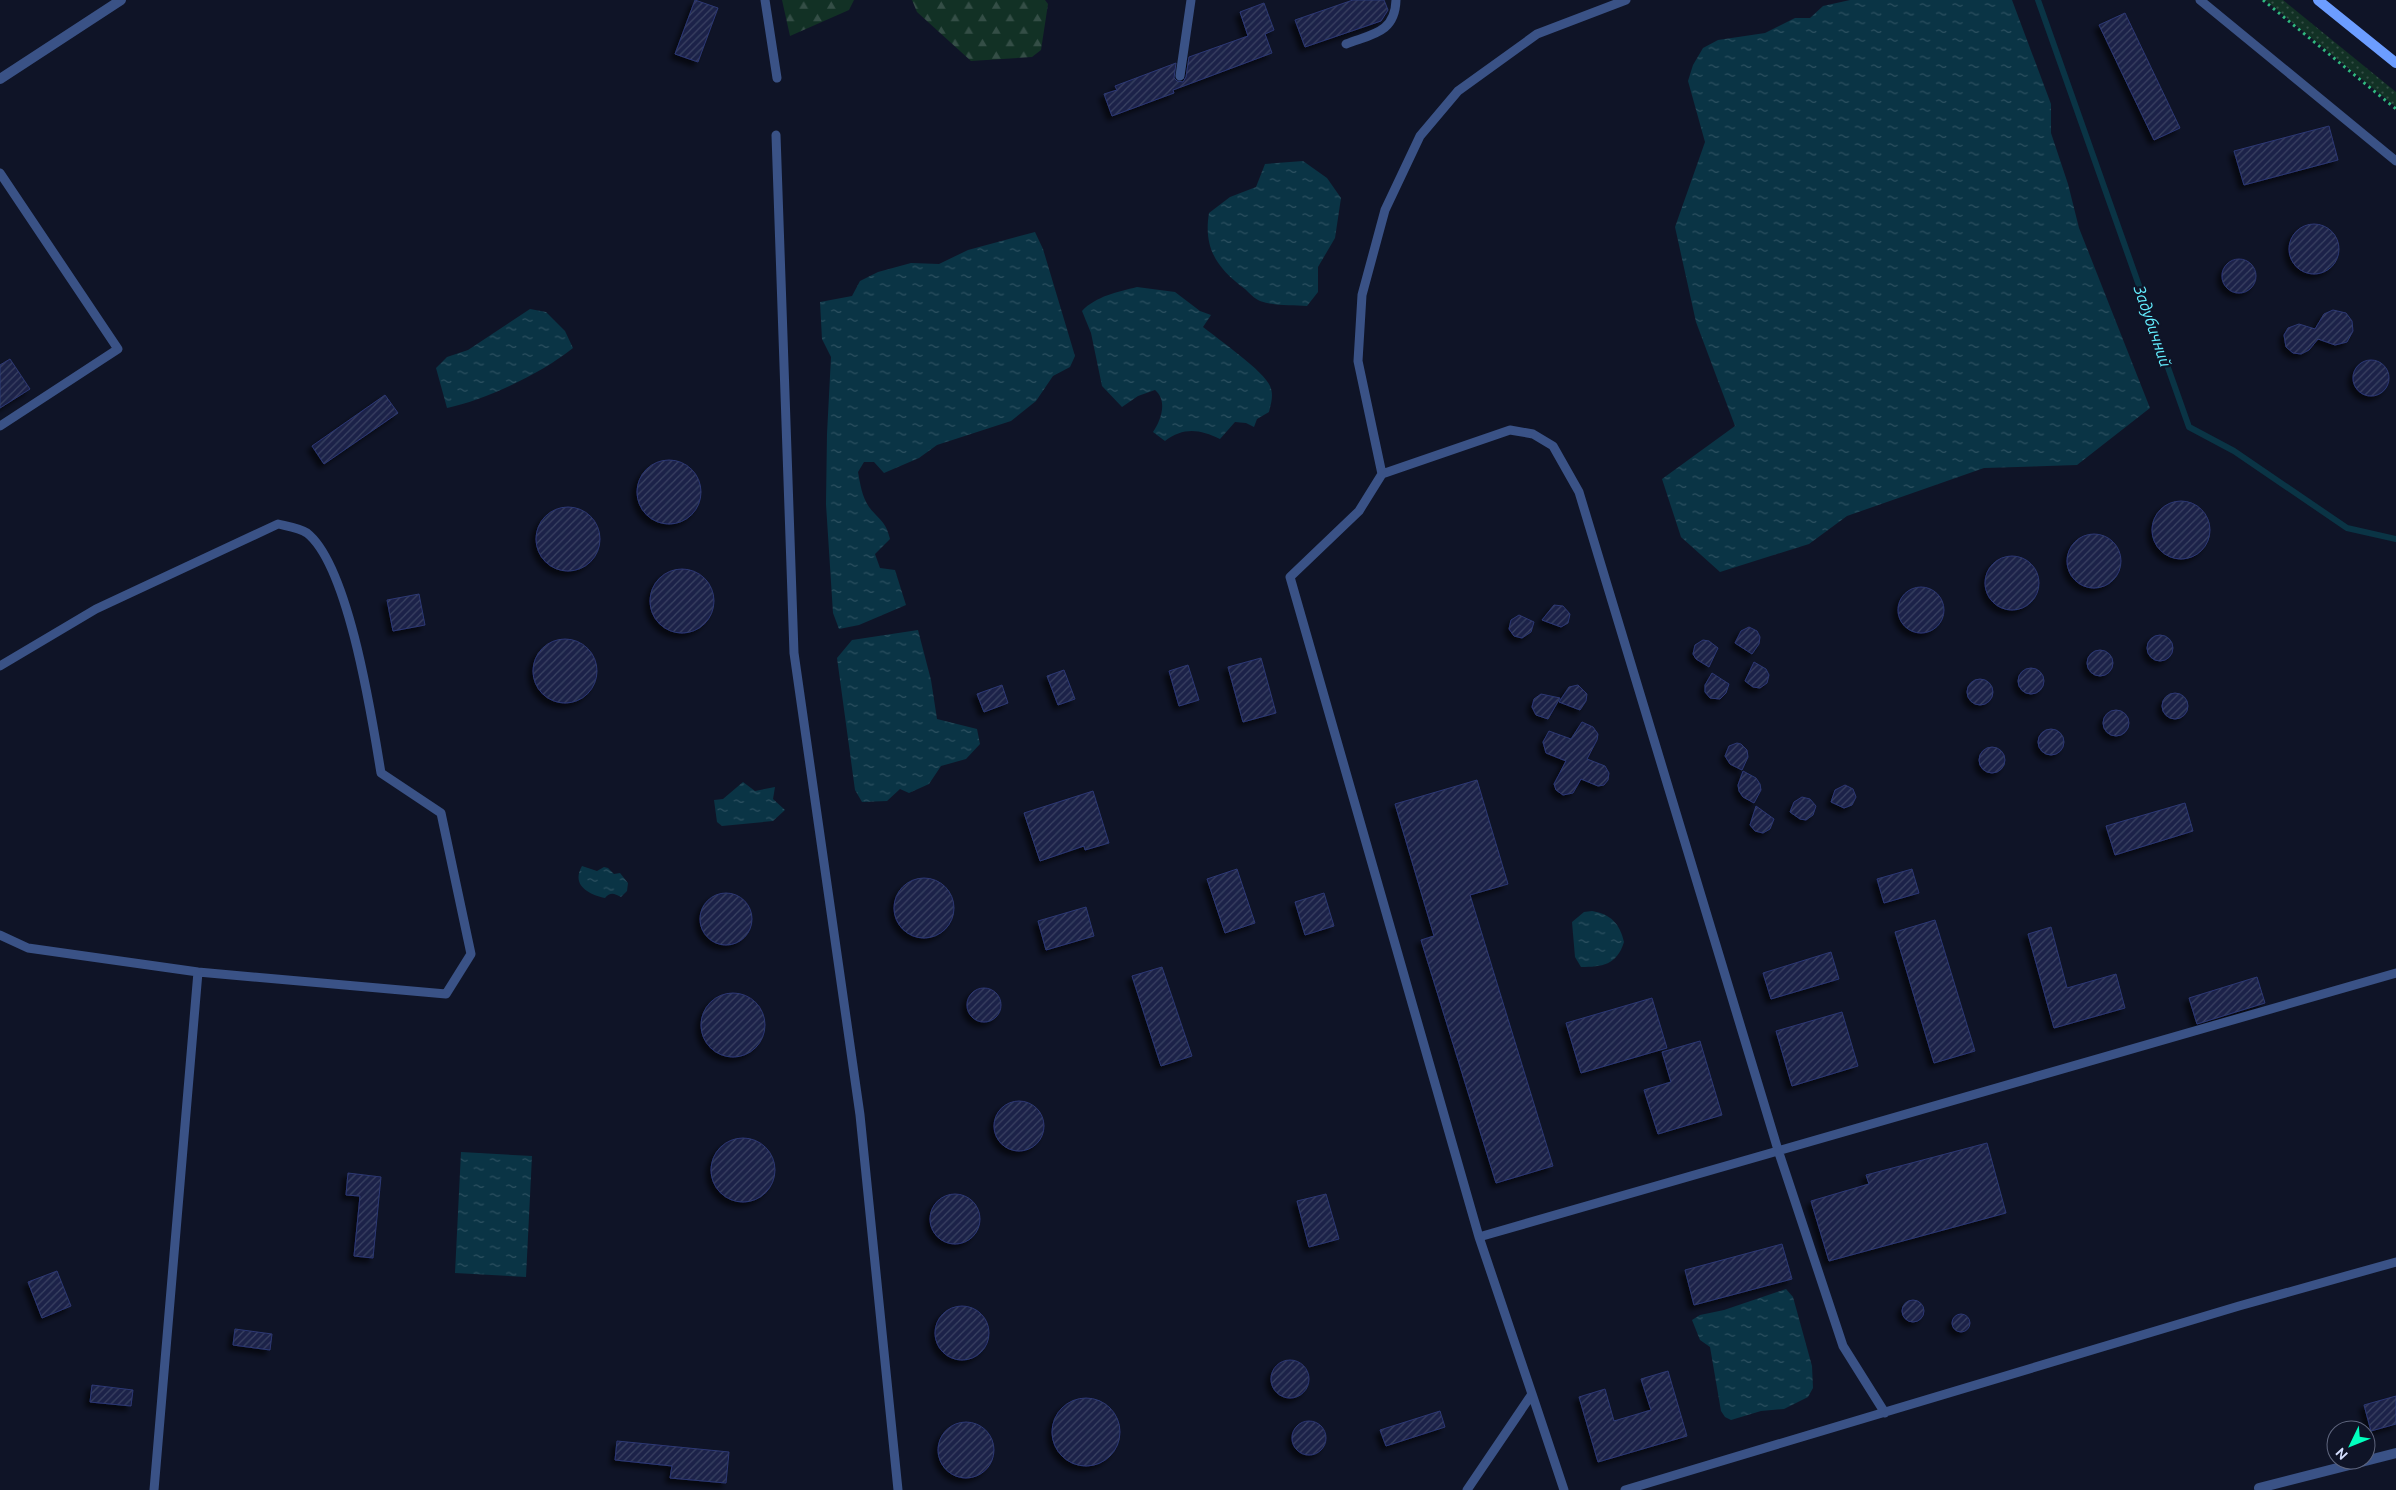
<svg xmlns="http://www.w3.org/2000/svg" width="2396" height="1490" viewBox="0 0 2396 1490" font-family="Ubuntu,sans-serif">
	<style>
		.green { fill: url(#green-dots) }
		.forest { fill: url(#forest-firs) }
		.water { fill: url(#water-ripples) }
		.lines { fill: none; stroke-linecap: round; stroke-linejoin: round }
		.stream { stroke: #0a3445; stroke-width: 6 }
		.building { fill: url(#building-hatch); stroke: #2d3874; filter: url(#shadow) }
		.path { stroke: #2fb97f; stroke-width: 3; stroke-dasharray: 2.5 4; stroke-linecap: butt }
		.lane { stroke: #3a5286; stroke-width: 9 }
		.street { stroke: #3a5286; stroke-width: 10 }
		.secondary { stroke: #6c9dff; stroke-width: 10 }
		.labels { text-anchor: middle; stroke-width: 4.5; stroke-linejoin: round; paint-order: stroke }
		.water-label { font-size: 16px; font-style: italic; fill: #63eeff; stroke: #0f1427 }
	</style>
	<defs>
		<pattern id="green-dots" width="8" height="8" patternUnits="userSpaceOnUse" patternTransform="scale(1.25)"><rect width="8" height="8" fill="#123125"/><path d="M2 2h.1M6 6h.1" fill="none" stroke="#344e46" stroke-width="1.8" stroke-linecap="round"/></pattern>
		<pattern id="forest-firs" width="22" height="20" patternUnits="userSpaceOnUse" patternTransform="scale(1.25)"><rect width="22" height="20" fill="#123125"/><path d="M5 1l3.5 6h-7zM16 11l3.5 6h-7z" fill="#344e46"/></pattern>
		<pattern id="water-ripples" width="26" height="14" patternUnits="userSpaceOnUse" patternTransform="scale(1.25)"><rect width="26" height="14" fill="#0a3445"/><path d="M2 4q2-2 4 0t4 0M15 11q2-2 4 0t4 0" fill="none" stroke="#2d5161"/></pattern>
		<pattern id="building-hatch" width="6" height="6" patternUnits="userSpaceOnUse" patternTransform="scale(1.25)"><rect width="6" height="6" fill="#1b2248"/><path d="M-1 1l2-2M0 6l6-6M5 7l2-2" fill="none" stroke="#3b4263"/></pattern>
		<filter id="shadow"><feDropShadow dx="-4.5" dy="4.5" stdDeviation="2.5" flood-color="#0009"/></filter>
	</defs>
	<rect width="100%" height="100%" fill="#0f1427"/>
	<!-- green -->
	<path class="green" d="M2265 0H2283L2396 92V107Z"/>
	<!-- forest -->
	<path class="forest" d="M782 0H854L849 10 790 36Z
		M912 0H1045L1048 4 1041 50 1032 57 971 61 917 12Z"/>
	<!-- water -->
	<path class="water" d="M1850 0H2012L2051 104V133L2068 184 2079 228 2150 408 2077 465 1984 468 1847 516 1809 544 1720 572 1681 537 1662 479 1735 426 1696 322 1675 227 1705 142 1688 81 1693 65 1703 48 1718 40 1765 33 1795 18H1810L1823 6Z
		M1303 161 1327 178 1341 198 1335 238 1318 267V292L1307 306C1292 305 1274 306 1260 301 1255 299 1249 293 1245 289 1218 269 1203 249 1209 213L1230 197 1256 187 1265 164Z
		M1035 232 1043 249 1075 356 1070 367 1053 376 1036 401 1011 421 937 445 919 458 884 473 874 462H864L858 472C860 483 862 497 869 507 879 520 886 521 890 539L875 554 880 568 895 570 906 605 859 625 839 629 833 613 826 504 827 434 831 357 822 339 820 302 852 296 860 281 878 272 911 263 939 264 968 250Z
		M1137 287 1175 292 1200 311 1211 315 1203 327C1218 339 1264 371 1270 386 1274 395 1271 403 1269 412L1257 419 1254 427 1246 423 1235 422 1220 439C1200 429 1183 427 1165 441L1153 432C1161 420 1168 401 1155 390L1138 396 1122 407 1102 386 1091 333 1082 311C1096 296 1118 292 1137 287Z
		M530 309 546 312 565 331 573 348C542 373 486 400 447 408L436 368 447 357 468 350Z
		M918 630 931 680 937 719 977 729 980 744 966 759 941 766 929 784 909 793 900 789 887 801 862 802 855 790 837 658 852 640Z
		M743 782 755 791 775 787 773 799 785 810 773 821 722 826 717 822 714 800 723 799Z
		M582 866 597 871 604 867 608 868 614 874 620 873 628 883 627 891 621 897C614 893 610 892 605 898 588 894 571 885 582 866Z
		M1592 911C1611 914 1620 924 1624 942 1617 965 1602 967 1581 967L1575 957 1572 922 1584 912Z
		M461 1152 532 1156 526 1277 455 1273Z
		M1786 1289 1793 1297 1812 1366 1813 1388 1808 1397 1784 1409 1761 1411 1731 1420 1725 1417 1721 1411 1710 1347 1700 1340 1692 1320 1700 1315 1724 1310Z"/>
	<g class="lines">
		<!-- stream -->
		<path class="stream" d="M2038 0 2189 427 2234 451 2347 528 2396 539"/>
	</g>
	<!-- building -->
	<path class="building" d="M695 0 718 8 698 62 675 54Z
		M1353 0H1384L1388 10 1381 21 1305 47 1295 20Z
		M1264 3 1274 30 1265 34 1272 53 1173 90 1174 93 1112 116 1104 94 1117 90 1115 86 1176 63 1174 78 1177 81 1183 82 1186 77 1189 57 1248 36 1240 12Z
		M2125 13 2180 128 2154 140 2099 25Z
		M2329 126 2338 160 2244 185 2234 151Z
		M2289 249a25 25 0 1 1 50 0a25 25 0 1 1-50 0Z
		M2222 276a17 17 0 1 1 34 0a17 17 0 1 1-34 0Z
		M2333 310 2346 313 2352 321 2353 331 2347 342 2335 345 2318 339 2309 350 2301 354 2293 353 2286 347 2284 335 2288 328 2299 324 2315 329 2324 314Z
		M10 359 30 389 0 408V365Z
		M2353 378a18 18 0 1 1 36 0a18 18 0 1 1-36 0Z
		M385 395 398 413 324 464 312 446Z
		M637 492a32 32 0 1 1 64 0a32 32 0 1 1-64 0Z
		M2152 530a29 29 0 1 1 58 0a29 29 0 1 1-58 0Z
		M536 539a32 32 0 1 1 64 0a32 32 0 1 1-64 0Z
		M2067 561a27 27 0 1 1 54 0a27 27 0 1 1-54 0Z
		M1985 583a27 27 0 1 1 54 0a27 27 0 1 1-54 0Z
		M650 601a32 32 0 1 1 64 0a32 32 0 1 1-64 0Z
		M1898 610a23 23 0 1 1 46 0a23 23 0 1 1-46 0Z
		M419 594 425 625 393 631 387 600Z
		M1554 605 1563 606 1570 614 1568 623 1561 627 1542 620Z
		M1519 615 1534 622 1531 632 1522 638 1514 636 1509 629 1511 620Z
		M1749 627 1757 631 1760 637 1759 644 1752 654 1735 643 1741 631Z
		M2147 648a13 13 0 1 1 26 0a13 13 0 1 1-26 0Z
		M533 671a32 32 0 1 1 64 0a32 32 0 1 1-64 0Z
		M1703 640 1709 641 1718 648 1709 667 1696 659 1693 654 1695 645Z
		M2087 663a13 13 0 1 1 26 0a13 13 0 1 1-26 0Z
		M1261 658 1276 713 1243 722 1228 667Z
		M1754 662 1766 669 1769 675 1767 683 1760 688 1753 687 1745 681Z
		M1188 665 1199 700 1179 706 1169 671Z
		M2018 681a13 13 0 1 1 26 0a13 13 0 1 1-26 0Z
		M1064 670 1075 699 1058 705 1047 676Z
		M1712 673 1729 684 1726 693 1720 699 1710 698 1705 692V685Z
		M1967 692a13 13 0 1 1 26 0a13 13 0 1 1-26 0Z
		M1002 685 1008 703 984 712 977 694Z
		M1578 685 1587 694 1586 701 1580 710 1559 702 1569 687Z
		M2162 706a13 13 0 1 1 26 0a13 13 0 1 1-26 0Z
		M1541 694 1560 698 1548 719 1536 715 1532 707 1534 699Z
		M2103 723a13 13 0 1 1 26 0a13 13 0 1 1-26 0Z
		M1582 722 1593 727 1598 734 1597 740 1587 759 1605 766 1609 773 1608 780 1604 785 1598 786 1581 779 1573 793 1563 795 1556 790 1554 784 1566 761 1546 753 1543 742 1549 731 1571 739Z
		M2038 742a13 13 0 1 1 26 0a13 13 0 1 1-26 0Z
		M1737 743 1741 744 1747 750 1748 757 1742 770 1730 764 1725 756 1729 746Z
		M1979 760a13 13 0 1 1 26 0a13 13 0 1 1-26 0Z
		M1743 771 1756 778 1760 784 1761 790 1754 803 1743 797 1739 791 1738 785Z
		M1477 780 1508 884 1470 895 1553 1166 1496 1183 1421 940 1434 936 1395 804Z
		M1845 785 1853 789 1856 797 1852 805 1844 808 1831 802 1835 790Z
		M1093 791 1109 843 1085 850 1084 846 1040 861 1024 813Z
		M1802 797 1810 799 1816 806 1813 815 1806 820 1800 819 1790 812 1794 802Z
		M2185 803 2193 831 2115 855 2106 826Z
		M1756 806 1774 819 1770 829 1763 833 1755 831 1750 825Z
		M1237 869 1255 923 1225 933 1207 879Z
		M1912 869 1919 893 1884 903 1877 879Z
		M894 908a30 30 0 1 1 60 0a30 30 0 1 1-60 0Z
		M700 919a26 26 0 1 1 52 0a26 26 0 1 1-52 0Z
		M1324 893 1334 926 1305 935 1295 902Z
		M1086 907 1094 936 1046 950 1038 921Z
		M1935 920 1975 1051 1934 1063 1895 932Z
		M2051 927 2067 988 2116 974 2125 1008 2054 1028 2028 934Z
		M1831 952 1839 979 1771 999 1763 973Z
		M1162 967 1192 1056 1161 1066 1132 976Z
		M2257 977 2265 1003 2197 1024 2189 998Z
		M967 1005a17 17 0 1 1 34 0a17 17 0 1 1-34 0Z
		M701 1025a32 32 0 1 1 64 0a32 32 0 1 1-64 0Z
		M1652 998 1667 1048 1581 1073 1566 1023Z
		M1842 1012 1858 1066 1792 1086 1776 1031Z
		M1700 1041 1722 1115 1658 1134 1644 1090 1671 1082 1662 1052Z
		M994 1126a25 25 0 1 1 50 0a25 25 0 1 1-50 0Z
		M711 1170a32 32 0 1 1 64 0a32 32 0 1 1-64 0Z
		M1987 1143 2006 1213 1829 1261 1811 1201 1869 1184 1866 1175Z
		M348 1173 381 1177 373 1258 354 1256 360 1196 346 1195Z
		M930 1219a25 25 0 1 1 50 0a25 25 0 1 1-50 0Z
		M1326 1194 1339 1239 1309 1247 1297 1201Z
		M1782 1244 1792 1279 1694 1305 1685 1270Z
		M57 1271 71 1306 42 1318 28 1282Z
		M1902 1311a11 11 0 1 1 22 0a11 11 0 1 1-22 0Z
		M935 1333a27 27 0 1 1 54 0a27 27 0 1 1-54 0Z
		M1952 1323a9 9 0 1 1 18 0a9 9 0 1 1-18 0Z
		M235 1329 272 1334 270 1350 233 1345Z
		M1271 1379a19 19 0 1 1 38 0a19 19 0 1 1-38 0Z
		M1668 1371 1687 1436 1598 1462 1579 1397 1605 1389 1614 1421 1651 1410 1641 1379Z
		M92 1385 133 1390 131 1406 90 1402Z
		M2396 1396V1424L2371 1431 2364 1405Z
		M1052 1432a34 34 0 1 1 68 0a34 34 0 1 1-68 0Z
		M1440 1411 1445 1427 1386 1446 1380 1430Z
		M1292 1438a17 17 0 1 1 34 0a17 17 0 1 1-34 0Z
		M938 1450a28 28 0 1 1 56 0a28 28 0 1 1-56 0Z
		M617 1441 729 1452 726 1483 670 1478 672 1466 615 1460Z"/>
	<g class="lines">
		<!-- path -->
		<path class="path" d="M2263 0 2396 109"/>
		<!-- lane -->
		<path class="lane" d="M765 0 777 78
			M2200 0 2396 161
			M1346 44C1372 34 1395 33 1396 0
			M1180 76 1191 0
			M776 135 794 653 860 1115 898 1490
			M0 173 118 349 0 426
			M1382 474 1510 430 1533 434 1553 446 1579 492 1778 1150 1843 1346 1885 1413
			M0 666 96 609 278 524C286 526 300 528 307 533 349 566 372 719 381 773L441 813 471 954 446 994 198 972 28 948 0 935
			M1479 1237 2396 973
			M1532 1394 1564 1490
			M154 1490 198 972
			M1467 1490 1532 1394 1479 1237 1290 577 1359 511 1382 474 1358 361 1362 295 1385 210 1420 136 1458 91 1537 34 1626 0
			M1625 1490 2239 1306 2396 1262"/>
		<!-- street -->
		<path class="street" d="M0 79 121 0
			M2259 1488 2396 1453"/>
		<!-- secondary -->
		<path class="secondary" d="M2318 0 2396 63"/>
	</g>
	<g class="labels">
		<!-- water labels -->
		<g class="water-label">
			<text transform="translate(2153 326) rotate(71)" y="6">Задубичний</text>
		</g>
	</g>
	<!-- north arrow -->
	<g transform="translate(2351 1445) rotate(227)"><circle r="24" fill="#0f1427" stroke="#5e657d"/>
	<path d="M0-4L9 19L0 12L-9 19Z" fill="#01ffbe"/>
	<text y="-8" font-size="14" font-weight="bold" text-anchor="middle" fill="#d5dfff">N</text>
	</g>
</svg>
